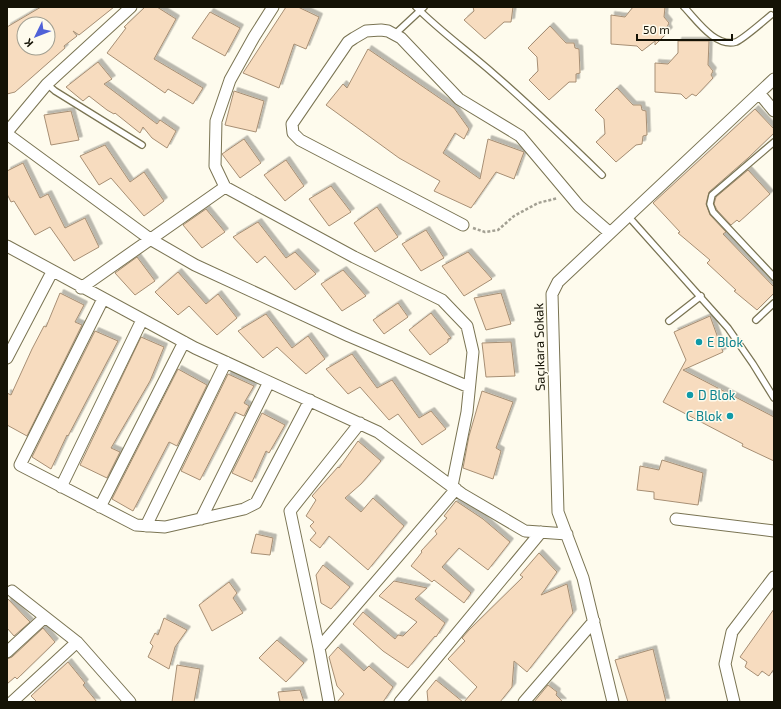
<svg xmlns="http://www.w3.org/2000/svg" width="781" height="709" viewBox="0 0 781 709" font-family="'Exo 2',sans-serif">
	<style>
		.building { fill: #f7dcbf; stroke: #a78f74; fill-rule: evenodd; filter: url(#shadow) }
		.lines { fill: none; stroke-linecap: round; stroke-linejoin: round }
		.lane-casing { stroke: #7a7453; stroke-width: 8 }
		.street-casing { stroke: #7a7453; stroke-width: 13 }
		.path { stroke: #a3a093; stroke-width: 2.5; stroke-dasharray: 3 2; stroke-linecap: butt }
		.lane { stroke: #fff; stroke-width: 5.5 }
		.street { stroke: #fff; stroke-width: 11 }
		.culture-dot { fill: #0f9aa8; stroke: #fefbed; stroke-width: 1.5 }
		.labels { text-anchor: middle; stroke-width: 3; stroke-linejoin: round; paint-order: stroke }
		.culture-label { font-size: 13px; fill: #0d838f; stroke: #fefbed; text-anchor: start }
		.street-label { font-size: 13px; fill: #141205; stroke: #fefbed }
	</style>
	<defs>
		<filter id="shadow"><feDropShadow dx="3.5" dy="-3.5" stdDeviation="0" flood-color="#0004"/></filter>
	</defs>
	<rect width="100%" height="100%" fill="#fefbed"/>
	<!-- building -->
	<path class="building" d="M41 7H114L79 35 73 31 77 36 64 46 65 48 15 92 7 94V27ZM24 24H48V48H24Z
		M145 7H157L176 19 154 59 203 88 193 104 168 89 165 93 107 53 126 28 124 27Z
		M286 7H298L319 17 306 49 294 44 279 88 243 73Z
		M473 7H513L511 22H504L485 39 464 20 474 11Z
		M633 7H665L664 17 669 23 667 27 669 31 655 45V41L642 51 637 46 611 44V15L625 17Z
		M210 12 240 28 225 56 192 38Z
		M550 26 566 43H574L575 48 579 49 580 73 576 74V82H569L549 100 529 80 538 71 537 57 528 48Z
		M678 41H709L708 65 713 71 711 75 713 78 696 96 692 94 686 99 681 94 655 92V63L668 64 678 53Z
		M368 49 454 108 469 129 464 139 455 133 443 153 480 179 488 139 524 152 514 179 496 172 471 208 434 191 440 181 399 158 326 105 343 84 347 88Z
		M98 62 112 79 104 84 157 124 160 120 176 131 167 148 152 138 143 127 140 133 115 113 114 114 107 110 89 96 83 101 66 87Z
		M617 88 633 105H641L642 110 646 111 647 135 643 136 642 144 636 145 616 162 596 142 605 134 604 119 595 110Z
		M234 91 264 101 256 132 225 125Z
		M755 109 774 129V133L748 158 709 192 706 204 710 215 726 232 723 234 774 287V293L757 310 734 291 736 290 707 263 710 260 678 233 680 232 653 203Z
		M71 111 79 140 51 145 44 115Z
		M244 139 261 163 240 178 222 154Z
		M105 145 130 182 144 172 164 201 144 216 111 178 99 185 80 156Z
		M286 160 304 186 285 201 264 175Z
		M23 163 40 198 48 194 65 228 85 218 99 247 74 261 50 227 35 235 14 201 11 202 7 194V171Z
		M748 170 770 194 739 222 737 220 731 225 717 210 714 204 716 197Z
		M331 186 351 212 329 226 309 199Z
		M377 207 398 237 375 252 354 223Z
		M206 209 225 232 202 248 183 225Z
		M258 222 286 258 295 252 316 274 295 290 265 256 257 263 233 237Z
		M426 230 444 258 421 271 402 244Z
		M468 252 492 279 464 296 442 266Z
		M137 257 155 281 135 295 115 273Z
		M343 270 366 296 342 311 321 284Z
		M178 272 206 304 218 294 237 318 217 335 189 306 178 315 155 292Z
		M60 293 84 305 75 322 82 325 27 436 7 425V393L11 395 32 349 44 326 46 327Z
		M501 293 511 324 486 330 474 298Z
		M398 303 408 317 384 334 373 320Z
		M431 313 451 338 448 339V342L430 355 409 330Z
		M266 314 292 348 308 336 325 359 306 374 277 347 263 358 238 331Z
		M710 316 723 352 683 370 774 417V461L742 446 743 444 663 402 686 360 674 332Z
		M95 331 118 341 68 436 67 435 51 469 32 457Z
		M141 337 164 347 150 381 111 448 120 452 107 478 80 465Z
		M511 342 515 376 486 377 482 343Z
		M352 354 377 388 392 380 419 418 431 411 446 429 422 445 398 414 389 420 360 387 348 394 326 369Z
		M178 369 207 385 177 446 169 442 133 511 112 499Z
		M228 374 254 386 244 403 249 406 244 416 235 412 200 480 181 471Z
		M482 391 513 402 496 448 501 451 493 479 463 468 469 436Z
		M262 413 285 425 269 453 266 451 252 482 232 473Z
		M358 441 381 461 361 484 345 498 361 512 373 498 404 526 368 570 329 536 320 548 310 540 316 533 310 526 314 522 306 516 316 500 312 496 338 467 339 468Z
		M662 460 703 473 698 505 654 499V492L637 490 640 466 659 470Z
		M456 501 483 519 510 542 488 570 459 548 442 567 471 593 464 603 434 580 432 582 411 566 422 552 421 551 437 534 435 531 447 518 444 516Z
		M256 534 273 538 270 555 251 553Z
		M539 553 557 572 541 595 567 584 573 613 527 672 514 661 512 687 500 702H464L477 687 448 659 465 641 462 638 469 630 523 577 520 575Z
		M323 565 350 587 331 609 321 603 316 575Z
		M394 581 427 588 415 599 445 623 436 637 435 636 408 668 383 651 353 624 363 612 395 639 398 635 403 636 417 622 379 596Z
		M229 582 237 593 233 598 243 613 212 631 199 605Z
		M7 598 30 622 14 636 7 628Z
		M774 609V669L769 676 762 671 758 676 745 667 747 662 740 657Z
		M164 618 187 630 175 647 169 669 148 657 153 646 150 643 155 633 158 635Z
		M43 628 55 642 17 679 15 677 7 684V659L12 657Z
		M277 640 304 663 286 682 259 658Z
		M338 647 364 671 369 666 393 687 383 702H337L344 694 337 686 329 657Z
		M653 649 666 702H628L615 660Z
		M68 662 85 683 83 685 97 702H37L31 696Z
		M177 665 200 669 194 702H172Z
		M436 680 463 702H428L427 691Z
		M548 685 557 692 556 695 563 702H534Z
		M300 690 304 702H280L278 692Z"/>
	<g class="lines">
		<defs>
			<path id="lane" d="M416 7C441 32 469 52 495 75 532 107 567 141 602 175
				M684 7C696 19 715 48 736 42 743 39 764 21 771 15
				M395 34 424 7
				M47 84 55 91 142 145
				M774 142 712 195 710 204 713 212 774 277
				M628 216 728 328 753 364 774 398
				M756 320 774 303
				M669 321 701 296"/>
			<path id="street" d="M273 7 254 37 230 80 216 121 215 166 225 187 354 257 442 300 467 326 473 352 467 412 452 486
				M759 93 774 111
				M7 132 47 84 131 7
				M7 134 150 239 195 265 349 336 469 387
				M463 225 300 140 293 133 292 124 348 42 354 38 366 31 381 30 388 31 401 38 459 99 520 136 579 206 610 233
				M7 246 195 348 378 432 462 494 525 531 567 534
				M81 288 225 187
				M103 299 20 465 136 525 165 527 244 509 256 503 310 400
				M7 358 52 272
				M360 423 290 511 319 648 456 489
				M61 487 142 320
				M100 507 184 342
				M201 519 269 382
				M676 519 774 531
				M146 526 226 362
				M77 642 130 702
				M319 648 329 702
				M7 652 45 617
				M12 702 77 642 12 591
				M400 702 541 532
				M524 702 594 621
				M613 702 583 578 558 512 552 294 558 282 774 79
				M734 702 725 664 732 632 774 577"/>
		</defs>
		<!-- lane casing -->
		<use href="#lane" class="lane-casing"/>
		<!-- street casing -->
		<use href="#street" class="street-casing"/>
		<!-- path -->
		<path class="path" d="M473 228 485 232 498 230 514 216 538 203 558 198"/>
		<!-- lane -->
		<use href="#lane" class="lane"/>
		<!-- street -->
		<use href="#street" class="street"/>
	</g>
	<!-- markers -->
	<g class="culture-dot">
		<circle cx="699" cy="342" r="4"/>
		<circle cx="690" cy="395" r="4"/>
		<circle cx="730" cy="416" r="4"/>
	</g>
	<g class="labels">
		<!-- culture labels -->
		<g class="culture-label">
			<text x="707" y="347">E Blok</text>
			<text x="698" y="400">D Blok</text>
			<text x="722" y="421" text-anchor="end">C Blok</text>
		</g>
		<!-- street labels -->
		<g class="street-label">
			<text transform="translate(539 347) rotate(-91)" y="5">Saçıkara Sokak</text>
		</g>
	</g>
	<!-- border -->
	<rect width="781" height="709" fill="none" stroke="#141205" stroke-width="16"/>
	<!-- north arrow -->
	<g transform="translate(36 36) rotate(227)"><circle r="19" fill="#fefbed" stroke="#a09e90"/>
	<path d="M0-3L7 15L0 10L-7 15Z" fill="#5062d8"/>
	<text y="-6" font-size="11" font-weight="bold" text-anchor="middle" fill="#141205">K</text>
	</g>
	<!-- scale -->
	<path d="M637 34v6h95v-6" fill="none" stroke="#141205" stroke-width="2"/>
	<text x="643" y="34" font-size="12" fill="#141205" stroke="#fefbed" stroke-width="3" paint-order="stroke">50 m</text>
</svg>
